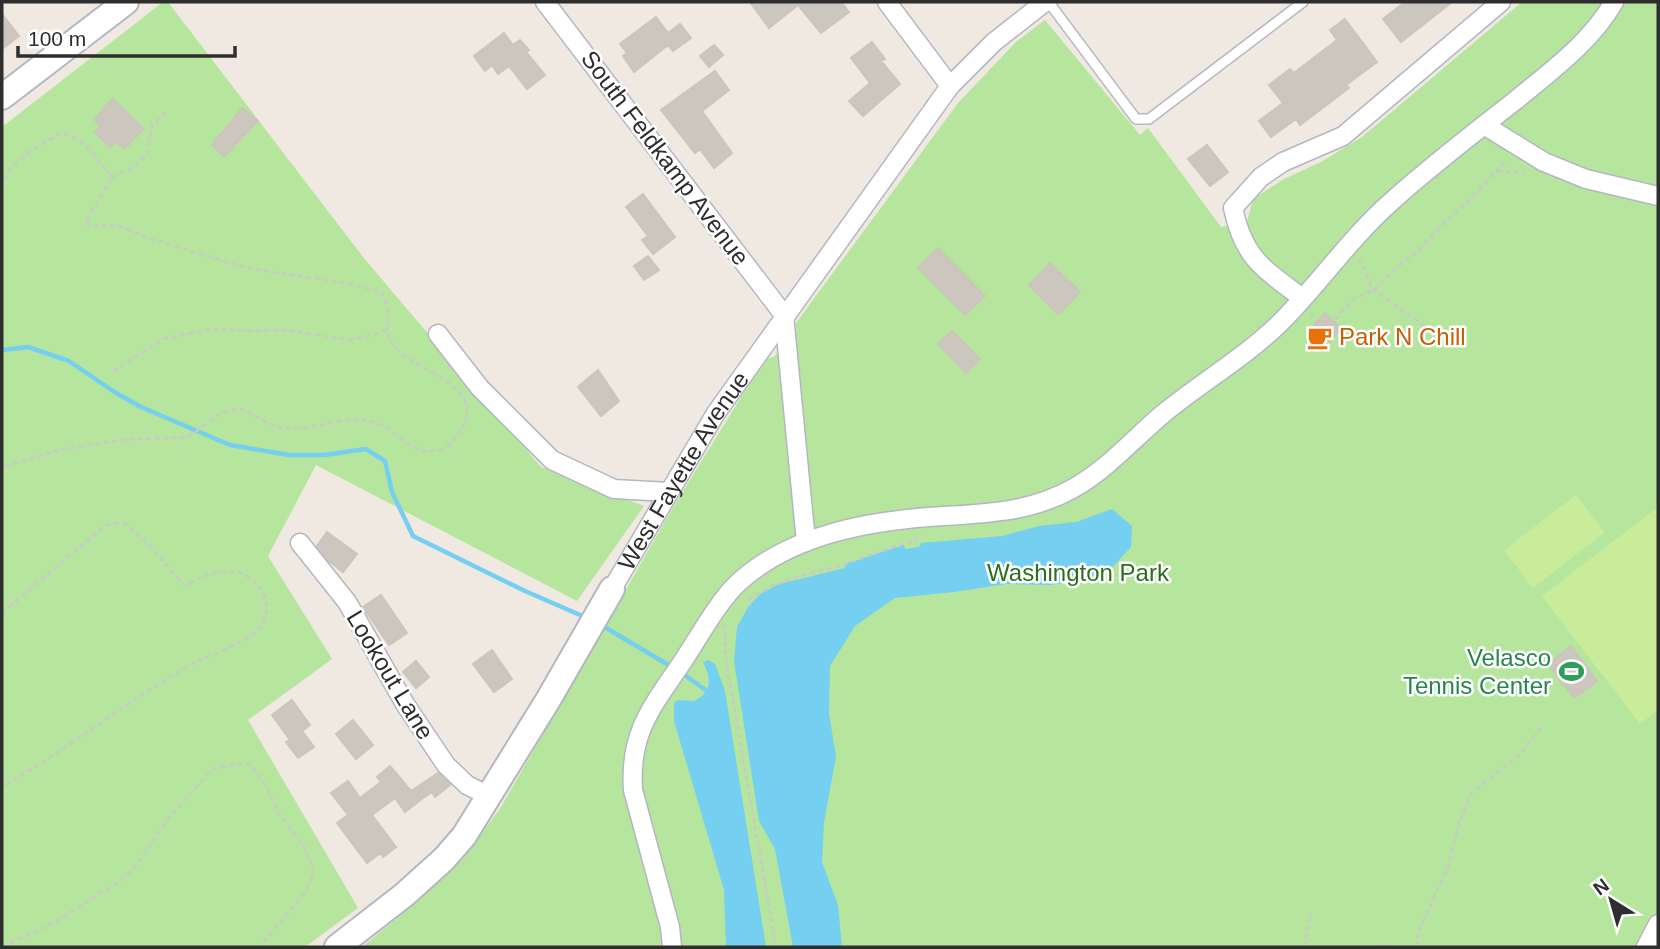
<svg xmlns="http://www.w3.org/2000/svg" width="1660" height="949" viewBox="0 0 1660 949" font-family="Arial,sans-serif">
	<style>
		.green { fill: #b6e59e }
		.pitch { fill: #c9ec9a }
		.water { fill: #75cff0 }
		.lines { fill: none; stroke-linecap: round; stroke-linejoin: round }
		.stream { stroke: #75cff0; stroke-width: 4.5 }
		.building { fill: #cbc7bf; stroke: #cbc5ba; stroke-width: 2 }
		.lane-casing { stroke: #b4b7c1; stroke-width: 12 }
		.street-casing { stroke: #b4b7c1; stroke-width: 21 }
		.secondary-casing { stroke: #b4b7c1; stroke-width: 28 }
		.path { stroke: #c9c9c9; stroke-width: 2.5; stroke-dasharray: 5 3.5; stroke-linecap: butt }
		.lane { stroke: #fff; stroke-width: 9 }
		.street { stroke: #fff; stroke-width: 18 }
		.secondary { stroke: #fff; stroke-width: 24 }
		.labels { text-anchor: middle; stroke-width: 5; stroke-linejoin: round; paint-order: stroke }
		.street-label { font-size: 24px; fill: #2e2e2e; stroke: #fff }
		.food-label { font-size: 24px; fill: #c56008; stroke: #fff; text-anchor: start }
		.park-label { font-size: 24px; fill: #2c6e1b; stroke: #fff }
		.leisure-label { font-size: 24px; fill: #27864d; stroke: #fff; text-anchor: end }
	</style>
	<rect width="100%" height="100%" fill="#efe9e1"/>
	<!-- green -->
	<path class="green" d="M163 2H168L363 257 541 467 644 506 577 601 316 465 268 556 332 659 248 720 358 908 305 947H2V127Z
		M1522 2H1658V947H362L417 902 463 859 501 807 672 509 746 389 768 358 774 357 795 329 796 323 958 103 1017 41 1045 20 1140 135 1148 128 1221 227 1247 222 1253 199 1284 179 1321 162 1362 137Z"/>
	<!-- pitch -->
	<path class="pitch" d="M1576 495 1605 532 1533 588 1504 550Z
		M1658 507V710L1640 724 1542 596Z"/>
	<!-- water -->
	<path class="water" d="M1112 509 1132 526 1131 547 1109 571 1091 580 1049 585 1006 584 954 592 895 598 855 626 830 666 829 713 836 757 824 822 822 862 838 905 842 947H793L775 849 759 821 734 661 737 627 748 607 760 594 779 584 845 568V564L904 545 905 549 919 547 921 543 1002 536 1039 526 1076 522Z
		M708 660 715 664 725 691 766 947H726L724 890 674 721V703L678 700 694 701C712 692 712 679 703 662Z"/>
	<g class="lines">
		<!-- stream -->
		<path class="stream" d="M2 350 28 347 69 361 116 393 141 407 230 445 289 455H324L366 449 385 461 392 492 413 536 525 591 587 618
			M601 625 672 667
			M679 671 707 691"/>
	</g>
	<!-- building -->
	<path class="building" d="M750 2H841L849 12 821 33 798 5 769 28Z
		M1405 2H1452L1401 42 1383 19Z
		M2 14 19 36 2 49Z
		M656 17 668 33 680 24 691 38 673 51 668 45 634 72 623 56 627 53 620 44Z
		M1345 19 1377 62 1346 85 1349 88 1300 125 1296 119 1271 137 1259 121 1283 103 1269 85 1290 69 1294 73 1337 40 1330 30Z
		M504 33 513 45 520 40 529 50 526 52 545 75 527 89 509 66 498 74 492 65 485 71 474 56Z
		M872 42 885 59 881 61 900 84 863 116 849 101 870 83 851 58Z
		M714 45 723 55 709 67 700 56Z
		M715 71 729 90 702 111 732 153 714 168 700 149 695 153 661 110Z
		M113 99 144 129 124 149 116 141 110 147 95 132 101 126 94 119Z
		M242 108 258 121 224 156 212 145Z
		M1207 145 1228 172 1210 186 1188 159Z
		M643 194 675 237 653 254 642 240 648 236 626 207Z
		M938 248 985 296 965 315 918 268Z
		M648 256 659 270 644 280 634 266Z
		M1050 263 1080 292 1058 314 1029 285Z
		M1325 313 1341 328 1324 347 1308 333Z
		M952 331 980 359 966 373 938 344Z
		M598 370 619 401 601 416 578 387Z
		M327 532 357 554 343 572 329 561 317 546Z
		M381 595 407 633 389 645 363 607Z
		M1571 646 1597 681 1574 698 1548 664Z
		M492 650 512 679 494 692 473 664Z
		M416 661 429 677 416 688 403 672Z
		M292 700 310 725 302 731 314 747 298 758 286 742 290 740 272 715Z
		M353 720 373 745 356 759 336 734Z
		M390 766 411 791 438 773 450 785 435 797 432 792 423 798 405 812 395 798 372 815 396 847 383 857 380 853 367 863 337 823 348 815 331 793 348 781 360 798 381 782 377 777Z"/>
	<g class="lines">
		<defs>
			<path id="lane" d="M1050 2 1053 8 1136 119H1149L1303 2"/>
			<g id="street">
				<path d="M545 2 784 315"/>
				<path d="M887 2 950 86"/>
				<path d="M1484 125 1544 162 1586 179 1658 196"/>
				<path d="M1302 298C1263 268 1244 259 1233 208L1261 177 1283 162 1343 136 1501 2"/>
				<path d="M784 315 806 542"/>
				<path d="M438 334 480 388 552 460 614 489 669 492"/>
				<path d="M300 543 347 602 405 704 446 765 467 785 489 796"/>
				<path id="s1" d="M612 589 716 413 950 86 994 42 1045 2"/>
				<path d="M672 947 670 927 633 790C629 730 654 705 685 658 700 635 720 599 739 582 793 533 874 520 944 516 990 513 1030 512 1072 489 1107 470 1134 438 1164 413 1202 382 1245 357 1280 323 1319 284 1350 238 1392 201 1432 165 1474 133 1516 100 1551 71 1591 42 1614 2"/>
				<path d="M1646 947 1658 924"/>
			</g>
			<path id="secondary" d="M2 97 126 2
				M337 947 404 895 444 859 464 836 548 700 612 589"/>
		</defs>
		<!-- lane casing -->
		<use href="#lane" class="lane-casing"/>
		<!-- street casing -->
		<use href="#street" class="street-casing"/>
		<!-- secondary casing -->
		<use href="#secondary" class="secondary-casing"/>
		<!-- path -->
		<path class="path" d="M1497 171 1525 173
			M112 177 133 168 147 154 152 126 168 110
			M2 187C9 160 36 148 59 134 82 133 98 161 112 177L85 223 91 225H117L145 237 247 268 351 284 381 292C396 314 379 329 395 347 418 374 496 386 456 437 451 444 443 451 434 451 408 454 393 424 367 420 339 416 311 432 282 428 266 425 254 413 238 408L221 413 188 437 122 440 63 449 2 467
			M1358 259 1364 267 1372 289 1425 326
			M1311 313 1315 322
			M1335 320 1353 299 1374 290 1394 270 1422 247 1435 232 1469 200 1507 159
			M113 371 164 339 211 329 253 331 287 330 349 340 374 335 387 329
			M748 600C776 580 806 575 838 566 865 558 889 546 916 541L915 533
			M2 613 102 528 113 523 126 524 146 542 185 586C201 577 222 567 240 573 263 581 276 609 259 628 243 646 206 655 185 668 122 705 65 751 2 787
			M723 625 725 627V655L776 947
			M2 947 53 923 120 881 136 866 170 816 213 769 237 764 251 765 266 786 279 814 303 845 313 867V875L305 893 259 947
			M1304 947 1311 912
			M1373 947 1387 945 1404 947
			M1417 947 1418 932 1448 867 1460 820 1471 794 1521 753 1541 727"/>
		<!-- lane -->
		<use href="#lane" class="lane"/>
		<!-- street -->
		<use href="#street" class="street"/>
		<!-- secondary -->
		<use href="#secondary" class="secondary"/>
	</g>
	<!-- icons -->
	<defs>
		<symbol id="cafe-bare" viewBox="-9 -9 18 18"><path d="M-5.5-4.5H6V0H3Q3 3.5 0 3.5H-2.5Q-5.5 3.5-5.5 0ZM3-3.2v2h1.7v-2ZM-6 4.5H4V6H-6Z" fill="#e8710a" stroke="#fff" stroke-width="2.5" paint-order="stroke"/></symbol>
		<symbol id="stadium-bare" viewBox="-9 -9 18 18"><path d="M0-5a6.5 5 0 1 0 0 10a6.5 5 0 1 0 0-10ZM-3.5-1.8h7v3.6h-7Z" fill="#2e9e5b" stroke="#fff" stroke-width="2.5" paint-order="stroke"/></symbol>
	</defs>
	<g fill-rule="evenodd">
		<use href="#cafe-bare" x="1302" y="320" width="35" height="35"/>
		<use href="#stadium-bare" x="1554" y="654" width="35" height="35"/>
	</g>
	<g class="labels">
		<!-- street labels -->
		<g class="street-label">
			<text transform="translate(665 158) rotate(53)" y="8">South Feldkamp Avenue</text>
			<text dy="8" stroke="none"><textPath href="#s1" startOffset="138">West Fayette Avenue</textPath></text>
			<text transform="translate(390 675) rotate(59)" y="8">Lookout Lane</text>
		</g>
		<!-- food labels -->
		<g class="food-label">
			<text x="1339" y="345">Park N Chill</text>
		</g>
		<!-- park labels -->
		<g class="park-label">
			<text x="1078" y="581">Washington Park</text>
		</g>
		<!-- leisure labels -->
		<g class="leisure-label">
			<text x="1551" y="666">Velasco<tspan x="1551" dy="28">Tennis Center</tspan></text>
		</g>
	</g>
	<!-- border -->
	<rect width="1660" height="949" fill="none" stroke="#2e2e2e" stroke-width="7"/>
	<!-- north arrow -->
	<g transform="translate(1611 900) rotate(323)" stroke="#ffffff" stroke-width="5" paint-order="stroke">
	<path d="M0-5L12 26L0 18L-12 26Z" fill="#2e2e2e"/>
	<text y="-10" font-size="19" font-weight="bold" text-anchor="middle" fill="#2e2e2e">N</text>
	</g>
	<!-- scale -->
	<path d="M18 46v10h217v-10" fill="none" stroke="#2e2e2e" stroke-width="3.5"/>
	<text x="28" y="46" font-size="21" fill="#2e2e2e" stroke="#ffffff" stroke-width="5" paint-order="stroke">100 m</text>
</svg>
